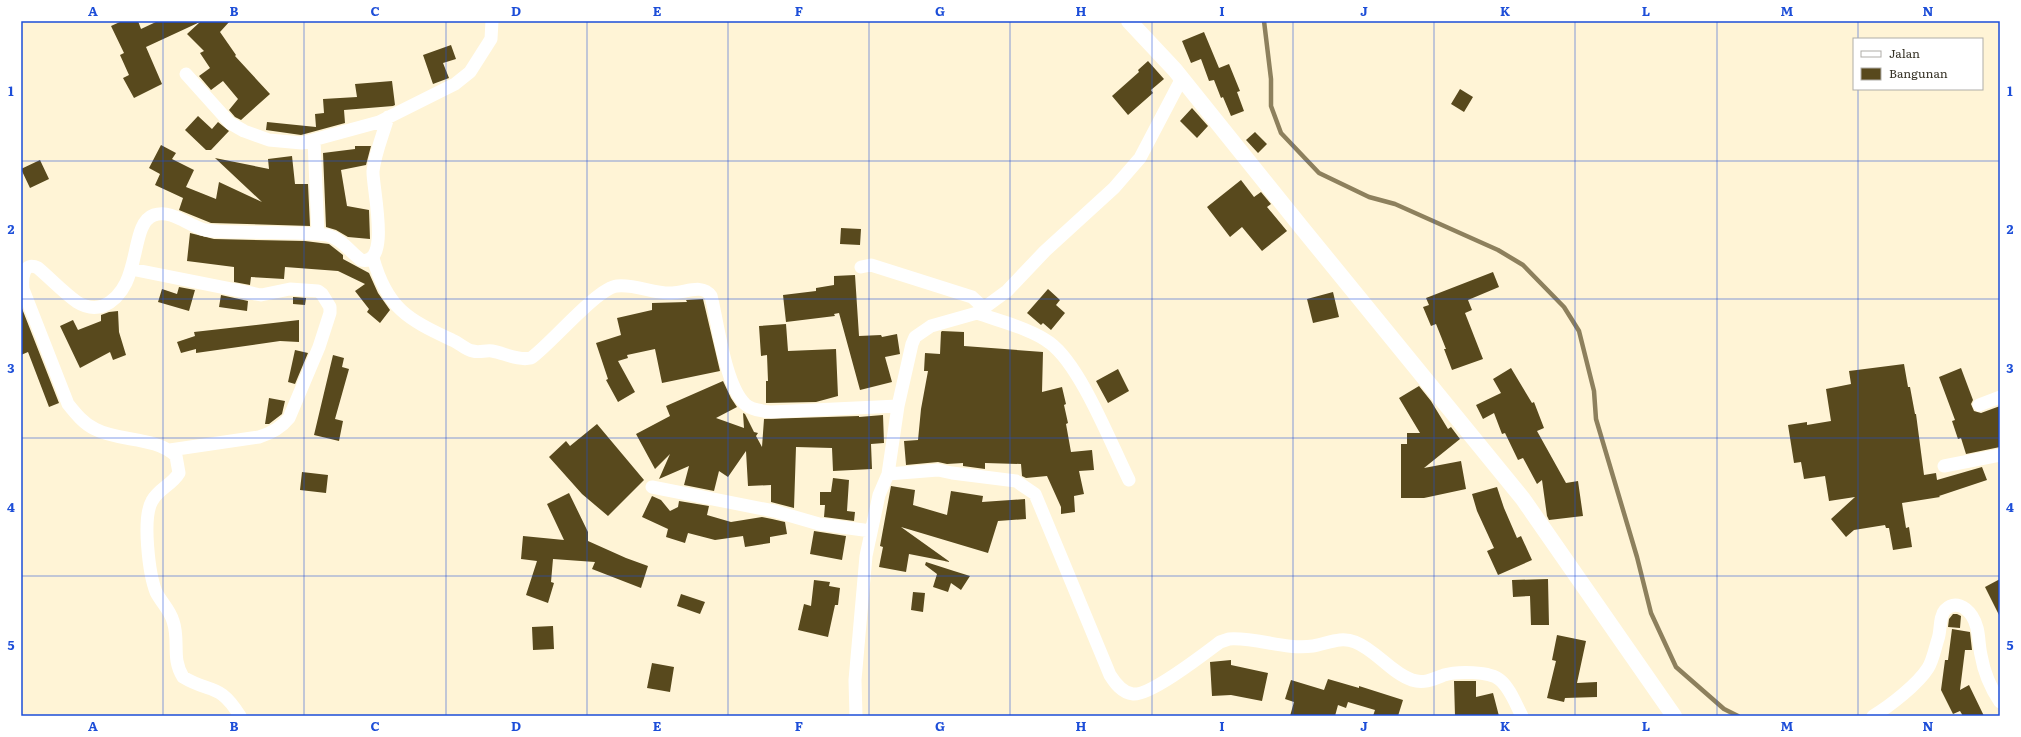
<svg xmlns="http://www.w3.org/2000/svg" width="2021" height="737" viewBox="0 0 2021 737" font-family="Literata,serif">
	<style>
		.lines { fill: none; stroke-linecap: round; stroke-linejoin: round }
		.stream { stroke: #8d805d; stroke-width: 4.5 }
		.building { fill: #58491d }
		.minor { stroke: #fff; stroke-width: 13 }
		.tertiary { stroke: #fff; stroke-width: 16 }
		.grid { fill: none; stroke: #1d4ed8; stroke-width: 1; stroke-opacity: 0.55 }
		.neatline { fill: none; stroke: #1d4ed8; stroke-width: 1.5 }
		.grid-label { font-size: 13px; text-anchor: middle; font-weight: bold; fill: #1d4ed8 }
	</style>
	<rect width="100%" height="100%" fill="#fff4d6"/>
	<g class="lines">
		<!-- stream -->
		<path class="stream" d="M1264 21 1271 79V106L1281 133 1319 173 1369 197 1395 204 1498 250 1523 265 1564 307 1579 331 1594 391 1596 419 1637 557 1651 613 1676 667 1724 709 1738 716"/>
	</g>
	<!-- building -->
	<path class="building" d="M122 21H138L141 29 158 21H230L220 32 236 55 235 56 270 94 241 120 235 117 229 110 238 99 223 81 211 90 199 76 210 68 200 53 204 51 187 34 200 22 146 47 162 84 134 98 123 78 129 75 120 55 124 53 111 26Z
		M1204 32 1219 68 1229 64 1240 91 1237 92 1244 111 1231 116 1223 97 1221 98 1214 80 1209 81 1201 59 1191 63 1182 41Z
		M451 45 456 59 443 63 449 78 433 84 423 55Z
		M1148 61 1164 79 1151 90 1153 93 1128 115 1112 96 1139 72 1138 70Z
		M392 81 395 105 393 106 344 110 345 123 301 135 266 130 267 122 316 127 315 114 324 113 323 99 357 97 355 84Z
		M1460 89 1473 97 1464 112 1451 104Z
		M1192 108 1208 126 1197 138 1180 121Z
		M198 116 212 129 218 122 229 131 211 150H206L185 130Z
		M1255 132 1267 144 1258 153 1246 140Z
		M161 145 176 153 172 159 194 170 186 187 216 199 219 182 262 202 215 158 269 169 268 159 292 156 295 184H308L310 226 211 223 179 210 183 198 155 185 160 174 149 168Z
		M355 146H371L366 165 341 170 347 206 369 210 370 239 348 237 336 230 326 227 323 153 355 149Z
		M40 160 49 179 30 188 21 169Z
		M1241 180 1254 197 1261 192 1271 204 1267 207 1287 231 1262 251 1242 227 1230 237 1207 207Z
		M841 228 861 229 860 245 840 244Z
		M190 233 214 239 305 241 329 244 343 255V259L369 273 378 293 390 310 380 323 367 312 369 309 355 291 365 284 338 271 285 267 284 279 251 277 250 285 234 282V267L187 261Z
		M1493 272 1499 287 1468 300 1472 310 1465 313 1483 359 1452 370 1444 349H1446L1436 324 1431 326 1423 307 1429 305 1426 298Z
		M855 275 859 336 881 335 882 337 897 334 900 354 885 357 892 382 860 390 839 313 834 314 835 316 786 322 783 295 816 291V288L834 285V276Z
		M179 287 195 290 189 311 158 302 162 289 177 294Z
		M1048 289 1060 300 1056 305 1065 313 1051 330 1043 323 1041 325 1027 313Z
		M1333 292 1339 317 1313 323 1307 299Z
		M221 295 248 301 247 311 219 307Z
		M293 297 306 298 305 305 293 304Z
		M703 299 720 371 662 383 655 349 627 355 628 358 618 361 635 392 618 402 606 380 608 379 596 343 621 335 617 318 652 310V303L687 302 686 300Z
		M21 306 59 403 49 407 28 352 21 355Z
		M118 311 119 332 126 355 113 360 110 352 80 368 60 326 73 320 78 330 101 321V315L109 312Z
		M299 320V342L280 341 196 353V349L181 353 177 342 195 336 194 332Z
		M786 324 788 351 836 349 838 396 816 402 766 403V381H768L767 355 761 356 759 326Z
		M942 331 964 332V346L1043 352 1042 392 1062 387 1066 404 1064 405 1068 423 1066 424 1071 452 1092 450 1094 470 1079 471 1084 494 1074 496 1075 512 1061 514V507L1047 476 1026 478 1022 476 1021 464 985 463V469L963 466V463L947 464 938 462 906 465 904 441 918 440 921 409 928 371H924L925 353 940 354 941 332Z
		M295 350 308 353 295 384 288 382Z
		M333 355 344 358 342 367 349 369 335 419 343 421 339 441 314 435Z
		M1904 364 1908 387H1910L1915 414H1916L1924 475 1936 473 1937 480 1982 467 1987 480 1939 496 1940 497 1902 503 1906 528 1909 527 1912 547 1893 550 1889 528H1886L1885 525 1854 530 1846 537 1831 519 1855 497 1829 501 1825 476 1804 479 1801 462 1794 463 1788 425 1807 422V425L1831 421 1826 389 1851 384 1849 371Z
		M1511 368 1532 403 1534 402 1544 428 1537 431 1566 483 1578 481 1583 516 1549 520 1547 516 1542 480 1537 484 1523 458 1518 460 1505 433 1502 434 1494 413 1483 419 1476 405 1501 393 1493 379Z
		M1961 368 1973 400 1971 404 1974 411 1981 413 2000 406V447L1966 454 1961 438 1958 439 1952 421 1955 420 1939 377Z
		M1118 369 1129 391 1108 403 1096 381Z
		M723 381 731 398 737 407 716 418 744 428 743 413 745 414 754 432 758 433 756 436 762 447 764 419 859 416V417L883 415 884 443 871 444 872 469 833 471 832 448 796 447 794 508 771 502V485L748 486 746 451 728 477 719 471 714 491 684 485 689 466 659 479 670 454 655 469 636 434 670 416 666 406Z
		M1419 386 1431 401 1448 429 1451 427 1460 439 1424 468 1461 461 1466 489 1424 498H1401V444H1407V433H1420L1399 398Z
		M269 398 285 401 282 414 269 424H265Z
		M597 424 644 480 608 516 582 494 549 457 566 441 570 446Z
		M302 472 328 475 326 493 300 490Z
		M833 478 849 480 847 511 855 512 854 521 824 517 825 505H820V492H831Z
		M891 486 915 490 913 505 947 515 951 491 983 496 982 502 1025 499 1026 519 998 521 988 553 901 527 950 562 909 554 906 572 879 567 883 547 880 546Z
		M1497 487 1504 508 1517 538 1521 536 1532 560 1498 575 1487 551 1494 548 1477 511 1472 494Z
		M569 493 588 532V541L626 558 648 566 641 588 592 569 595 562 553 559 551 582 554 583 548 603 526 595 537 561 521 559 523 536 564 540 547 504Z
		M652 496 661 500 670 511 678 507 679 501 709 506 707 515 731 522 762 517 772 519 785 522 787 534 770 537V543L745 547 743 536 715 540 688 533 685 543 666 537 668 529 642 517Z
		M814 531 846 536 842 560 810 554Z
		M926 562 954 571 970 576 961 590 951 583 948 592 933 587 937 574 925 565Z
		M1548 579 1549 625H1531L1530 596 1513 597 1512 580Z
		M2000 579V617L1985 587Z
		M814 580 830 582 829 586 840 588 838 605H835L828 637 798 630 804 604 811 606Z
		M913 592 925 593 923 612 911 610Z
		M681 594 705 602 700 614 677 606Z
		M1953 614H1957L1961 616 1960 628 1948 627 1949 619Z
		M553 626 554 649 533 650 532 627Z
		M1952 629 1970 632 1972 650H1965L1960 690 1969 685 1984 716H1963L1960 711 1953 714 1941 690 1945 660H1948Z
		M1557 635 1586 641 1577 683 1597 682V697L1565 698 1564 702 1547 698 1556 661 1552 660Z
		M1231 660V665L1268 673 1262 701 1231 695 1212 696 1210 662Z
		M652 663 674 667 670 692 647 688Z
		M1328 679 1359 688V686L1403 700 1398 716H1373L1375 710 1348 702 1346 708 1338 705 1335 716H1290L1294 702 1285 699 1291 680 1324 690Z
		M1454 681H1476V697L1493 693 1499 716H1455Z"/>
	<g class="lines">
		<!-- minor -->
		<path class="minor" d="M186 74 230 123 244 131 269 140 302 143 379 122 455 84 470 72 491 39 492 21
			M314 140 318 234
			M373 258C387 308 407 319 452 340 460 343 465 350 473 351 479 353 486 350 492 351 504 353 518 361 531 358 551 344 597 288 617 286 636 284 654 294 672 293 685 293 702 283 711 296 718 323 725 385 745 404 751 410 762 411 771 412L898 406
			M861 267 871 265 972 297 984 308
			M131 269 261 295 290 289 318 291 322 294 330 307V313L319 347 289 418C281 428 272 433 259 437L170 450
			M977 313C999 321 1032 329 1050 343 1081 366 1111 444 1129 480
			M1979 405 2000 397
			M1944 466 2000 455
			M888 474 938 470 952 473 1016 481 1035 494 1110 675C1115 683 1122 693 1133 694 1150 696 1204 654 1220 642L1229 639C1257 637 1284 650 1313 646 1327 644 1340 636 1355 642 1376 650 1391 673 1412 680 1424 684 1434 679 1444 675 1457 671 1490 671 1500 680 1510 688 1516 705 1522 716
			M652 487 774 511 819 524 871 531
			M240 716C219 682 211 694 183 677 171 658 180 641 173 621 170 610 161 602 156 592 149 574 142 518 152 501 158 489 172 485 179 473L176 456C155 436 119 442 95 429 84 424 76 414 68 404L23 289C22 278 23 261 38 268 51 279 63 292 77 302 85 307 94 309 103 306 144 288 128 224 154 215 172 209 188 226 205 230 217 232 230 232 242 232 270 233 299 232 327 235 342 239 349 251 361 260 392 267 372 186 373 171 375 153 383 135 388 117
			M856 716 855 680 866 556 879 495 888 474 898 406 912 344 915 337 931 326 977 313 1007 291 1045 251 1114 188 1140 158 1182 78
			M1873 716C1890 706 1918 684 1928 668 1933 660 1935 648 1938 639 1941 631 1939 617 1945 610 1955 600 1966 607 1972 616 1980 628 1978 642 1981 655 1984 673 1990 687 2000 702"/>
		<!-- tertiary -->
		<path class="tertiary" d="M1129 21 1175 70 1302 228 1523 499 1674 716"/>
	</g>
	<!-- grid -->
	<path class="grid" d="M163 21V716M304 21V716M446 21V716M587 21V716M728 21V716M869 21V716M1010 21V716M1152 21V716M1293 21V716M1434 21V716M1575 21V716M1717 21V716M1858 21V39M1858 89V716M21 161H2000M21 299H2000M21 438H2000M21 576H2000"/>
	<!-- border -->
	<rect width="2021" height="737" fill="none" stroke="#ffffff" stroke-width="44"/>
	<!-- legend -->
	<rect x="1853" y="38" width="130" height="52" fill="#ffffff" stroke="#afada8"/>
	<rect x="1861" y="51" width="20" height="6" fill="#ffffff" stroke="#afada8"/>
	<text x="1889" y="58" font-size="12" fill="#363226">Jalan</text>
	<rect x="1861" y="68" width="20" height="12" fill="#58491d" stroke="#afada8"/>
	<text x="1889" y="78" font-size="12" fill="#363226">Bangunan</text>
	<rect x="22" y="22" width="1977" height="693" class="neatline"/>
	<g class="grid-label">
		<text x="93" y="16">A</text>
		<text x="234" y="16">B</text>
		<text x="375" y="16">C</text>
		<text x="516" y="16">D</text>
		<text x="657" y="16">E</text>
		<text x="799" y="16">F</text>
		<text x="940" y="16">G</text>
		<text x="1081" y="16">H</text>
		<text x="1222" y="16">I</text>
		<text x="1364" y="16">J</text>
		<text x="1505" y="16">K</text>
		<text x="1646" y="16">L</text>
		<text x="1787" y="16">M</text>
		<text x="1928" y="16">N</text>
		<text x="11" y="96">1</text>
		<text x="2010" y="96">1</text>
		<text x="11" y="234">2</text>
		<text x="2010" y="234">2</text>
		<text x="11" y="373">3</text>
		<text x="2010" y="373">3</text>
		<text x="11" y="512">4</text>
		<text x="2010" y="512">4</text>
		<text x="11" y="650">5</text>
		<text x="2010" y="650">5</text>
		<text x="93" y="731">A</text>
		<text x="234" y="731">B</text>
		<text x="375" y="731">C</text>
		<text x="516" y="731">D</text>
		<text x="657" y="731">E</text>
		<text x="799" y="731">F</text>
		<text x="940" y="731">G</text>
		<text x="1081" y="731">H</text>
		<text x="1222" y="731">I</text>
		<text x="1364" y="731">J</text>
		<text x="1505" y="731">K</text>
		<text x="1646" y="731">L</text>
		<text x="1787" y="731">M</text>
		<text x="1928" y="731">N</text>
	</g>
</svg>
